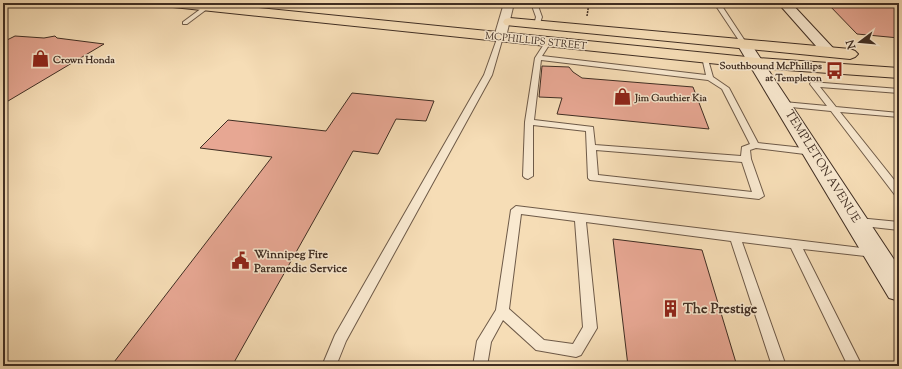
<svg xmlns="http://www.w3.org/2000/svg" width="902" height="369" viewBox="0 0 902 369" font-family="'Sorts Mill Goudy',serif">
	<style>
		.building { fill: #e7a793; stroke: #402e23 }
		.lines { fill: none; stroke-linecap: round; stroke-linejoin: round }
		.lane-casing { stroke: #6e5a48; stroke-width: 2 }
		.street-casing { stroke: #6e5a48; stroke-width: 2 }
		.secondary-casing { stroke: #402e23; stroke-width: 2 }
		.primary-casing { stroke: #402e23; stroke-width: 2 }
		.path { stroke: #402e23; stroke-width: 1.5; stroke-dasharray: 2 1; stroke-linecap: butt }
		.lane { fill: #f9e9d0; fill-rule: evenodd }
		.street { fill: #f9e9d0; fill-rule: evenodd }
		.secondary { fill: #f9e9d0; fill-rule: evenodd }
		.primary { fill: #f6ddb6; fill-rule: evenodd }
		.labels { text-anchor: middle; stroke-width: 3; stroke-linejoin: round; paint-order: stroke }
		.far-street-label { font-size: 10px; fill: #402e23; stroke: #f9e9d0 }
		.far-poi-label { font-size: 10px; font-weight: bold; fill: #402e23; stroke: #f9e9d0; text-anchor: start }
		.street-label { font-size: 12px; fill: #402e23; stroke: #f9e9d0 }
		.poi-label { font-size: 12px; font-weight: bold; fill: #402e23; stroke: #f9e9d0; text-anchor: start }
		.near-poi-label { font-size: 14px; font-weight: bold; fill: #402e23; stroke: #f9e9d0; text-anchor: start }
	</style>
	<rect width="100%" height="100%" fill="#f6ddb6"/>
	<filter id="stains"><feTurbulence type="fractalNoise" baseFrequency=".005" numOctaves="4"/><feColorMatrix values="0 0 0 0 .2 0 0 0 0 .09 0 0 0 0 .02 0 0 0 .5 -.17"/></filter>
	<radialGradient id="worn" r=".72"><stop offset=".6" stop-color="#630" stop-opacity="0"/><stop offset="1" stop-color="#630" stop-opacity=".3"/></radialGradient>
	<!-- building -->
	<path class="building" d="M827 3 899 6V38L857 34Z
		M15 36 44 38 55 36 57 38 104 44 3 104V42Z
		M542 66 569 67 573 72 582 78 693 87 709 129 557 114 562 98 539 97Z
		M352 93 434 101 426 121 396 119 378 154 353 151 232 366H111L272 157 200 148 228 120 326 131Z
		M613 239 702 250 737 366H628Z"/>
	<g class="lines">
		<defs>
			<path id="lane" d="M531 3H537L542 17 539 26 534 25 536 17Z
				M714 3H720L747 44 746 45H742Z
				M206 5 211 6 187 24H183V22Z
				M498 36 503 37 492 75 346 341 336 366H322L335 335 484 75Z
				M548 40 551 42 542 56 706 75 702 57 707 56 713 77 729 88 758 143 813 149 818 152 813 155 756 148 750 150 751 159 764 196 759 199 590 180 588 178 586 131 533 125V176L528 179 525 178 523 176 525 122 535 58 546 41ZM541 60 708 80 722 89 750 144 742 147 741 156 595 145 593 127 534 120ZM596 150 742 162 752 192 598 175Z
				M811 82 899 89V93L820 87 836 107 899 113V117L840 112 899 186V196L895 195 831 111 781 106 780 104 784 102 827 106 810 84Z
				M516 206 878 250 880 253 878 256 874 257 803 249 862 366H848L791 248 742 242 786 366H772L731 241 586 222 597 328 581 355 576 357 536 350 503 320 491 342 487 366H473L477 341 496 310 511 210ZM521 214 575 221 583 327 573 344 544 340 509 309Z
				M858 218 899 222V230L854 225 853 222 854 219Z"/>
			<path id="street" d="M504 3H514L506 37 500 41 494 37Z"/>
			<path id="secondary" d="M778 3H791L834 49 836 52 834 55H824Z
				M744 40 749 41 751 44 899 267V301L889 298 737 44 739 41Z"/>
			<path id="primary" d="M167 3H210L757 58 899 68V78L757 68 173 7Z
				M510 18 850 49 855 51 858 54 855 57 850 59 505 25 503 22 505 19Z"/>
		</defs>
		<!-- lane casing -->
		<use href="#lane" class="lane-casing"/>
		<!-- street casing -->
		<use href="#street" class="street-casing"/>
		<!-- secondary casing -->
		<use href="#secondary" class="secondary-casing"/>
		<!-- primary casing -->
		<use href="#primary" class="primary-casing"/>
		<!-- path -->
		<path class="path" d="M587 16 589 3"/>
		<!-- lane -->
		<use href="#lane" class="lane"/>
		<!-- street -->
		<use href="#street" class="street"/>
		<!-- secondary -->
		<use href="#secondary" class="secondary"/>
		<!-- primary -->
		<use href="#primary" class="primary"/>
	</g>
	<!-- icons -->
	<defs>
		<symbol id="shop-bare" viewBox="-9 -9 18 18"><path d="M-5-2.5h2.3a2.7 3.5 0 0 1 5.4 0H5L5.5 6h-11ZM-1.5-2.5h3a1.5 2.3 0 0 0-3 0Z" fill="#8f2418" stroke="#f9e9d0" stroke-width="2.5" paint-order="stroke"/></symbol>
		<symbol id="bus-bare" viewBox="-9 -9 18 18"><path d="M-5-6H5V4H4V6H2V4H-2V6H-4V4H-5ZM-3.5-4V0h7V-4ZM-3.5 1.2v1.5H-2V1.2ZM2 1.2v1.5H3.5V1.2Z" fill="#8f2418" stroke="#f9e9d0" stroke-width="2.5" paint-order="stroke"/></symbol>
		<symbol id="civic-bare" viewBox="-9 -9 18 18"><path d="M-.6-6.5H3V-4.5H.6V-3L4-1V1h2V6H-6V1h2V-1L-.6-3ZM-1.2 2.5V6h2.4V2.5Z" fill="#8f2418" stroke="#f9e9d0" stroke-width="2.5" paint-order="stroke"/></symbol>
		<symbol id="building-bare" viewBox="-9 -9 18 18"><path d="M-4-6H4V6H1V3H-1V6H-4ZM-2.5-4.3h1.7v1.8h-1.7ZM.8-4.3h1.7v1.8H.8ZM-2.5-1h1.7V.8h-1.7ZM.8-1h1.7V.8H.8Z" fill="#8f2418" stroke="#f9e9d0" stroke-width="2.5" paint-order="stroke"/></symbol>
	</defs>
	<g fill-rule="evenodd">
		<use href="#shop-bare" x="28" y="46" width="25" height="25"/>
		<use href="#bus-bare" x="822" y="58" width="25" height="25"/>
		<use href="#shop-bare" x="610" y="84" width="25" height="25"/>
		<use href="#civic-bare" x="228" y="248" width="25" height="25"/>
		<use href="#building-bare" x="658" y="296" width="25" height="25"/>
	</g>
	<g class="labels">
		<!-- far-street labels -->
		<g class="far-street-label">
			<text transform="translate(536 40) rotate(6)" y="4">MCPHILLIPS STREET</text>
		</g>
		<!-- far-poi labels -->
		<g class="far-poi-label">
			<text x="53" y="63">Crown Honda</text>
			<text x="822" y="69" text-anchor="end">Southbound McPhillips<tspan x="822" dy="12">at Templeton</tspan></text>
			<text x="635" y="101">Jim Gauthier Kia</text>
		</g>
		<!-- street labels -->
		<g class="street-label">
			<text transform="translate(823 166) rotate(58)" y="4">TEMPLETON AVENUE</text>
		</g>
		<!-- poi labels -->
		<g class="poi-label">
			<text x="254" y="258">Winnipeg Fire<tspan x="254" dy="14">Paramedic Service</tspan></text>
		</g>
		<!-- near-poi labels -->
		<g class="near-poi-label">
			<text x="683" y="313">The Prestige</text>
		</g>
	</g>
	<!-- margin -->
	<rect width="902" height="369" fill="none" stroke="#f6ddb6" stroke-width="16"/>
	<rect x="4" y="4" width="894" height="361" fill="none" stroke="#402e23" stroke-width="2"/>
	<rect x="8" y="8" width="886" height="353" fill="none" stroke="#402e23"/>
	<!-- north arrow -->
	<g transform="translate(860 42) rotate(254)" stroke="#f9e9d0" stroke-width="3" paint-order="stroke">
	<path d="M0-3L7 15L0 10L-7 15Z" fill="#402e23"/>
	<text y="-6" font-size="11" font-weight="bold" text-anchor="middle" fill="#402e23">N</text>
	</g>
	<rect width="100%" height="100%" filter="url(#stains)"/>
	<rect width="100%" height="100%" fill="url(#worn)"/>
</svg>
